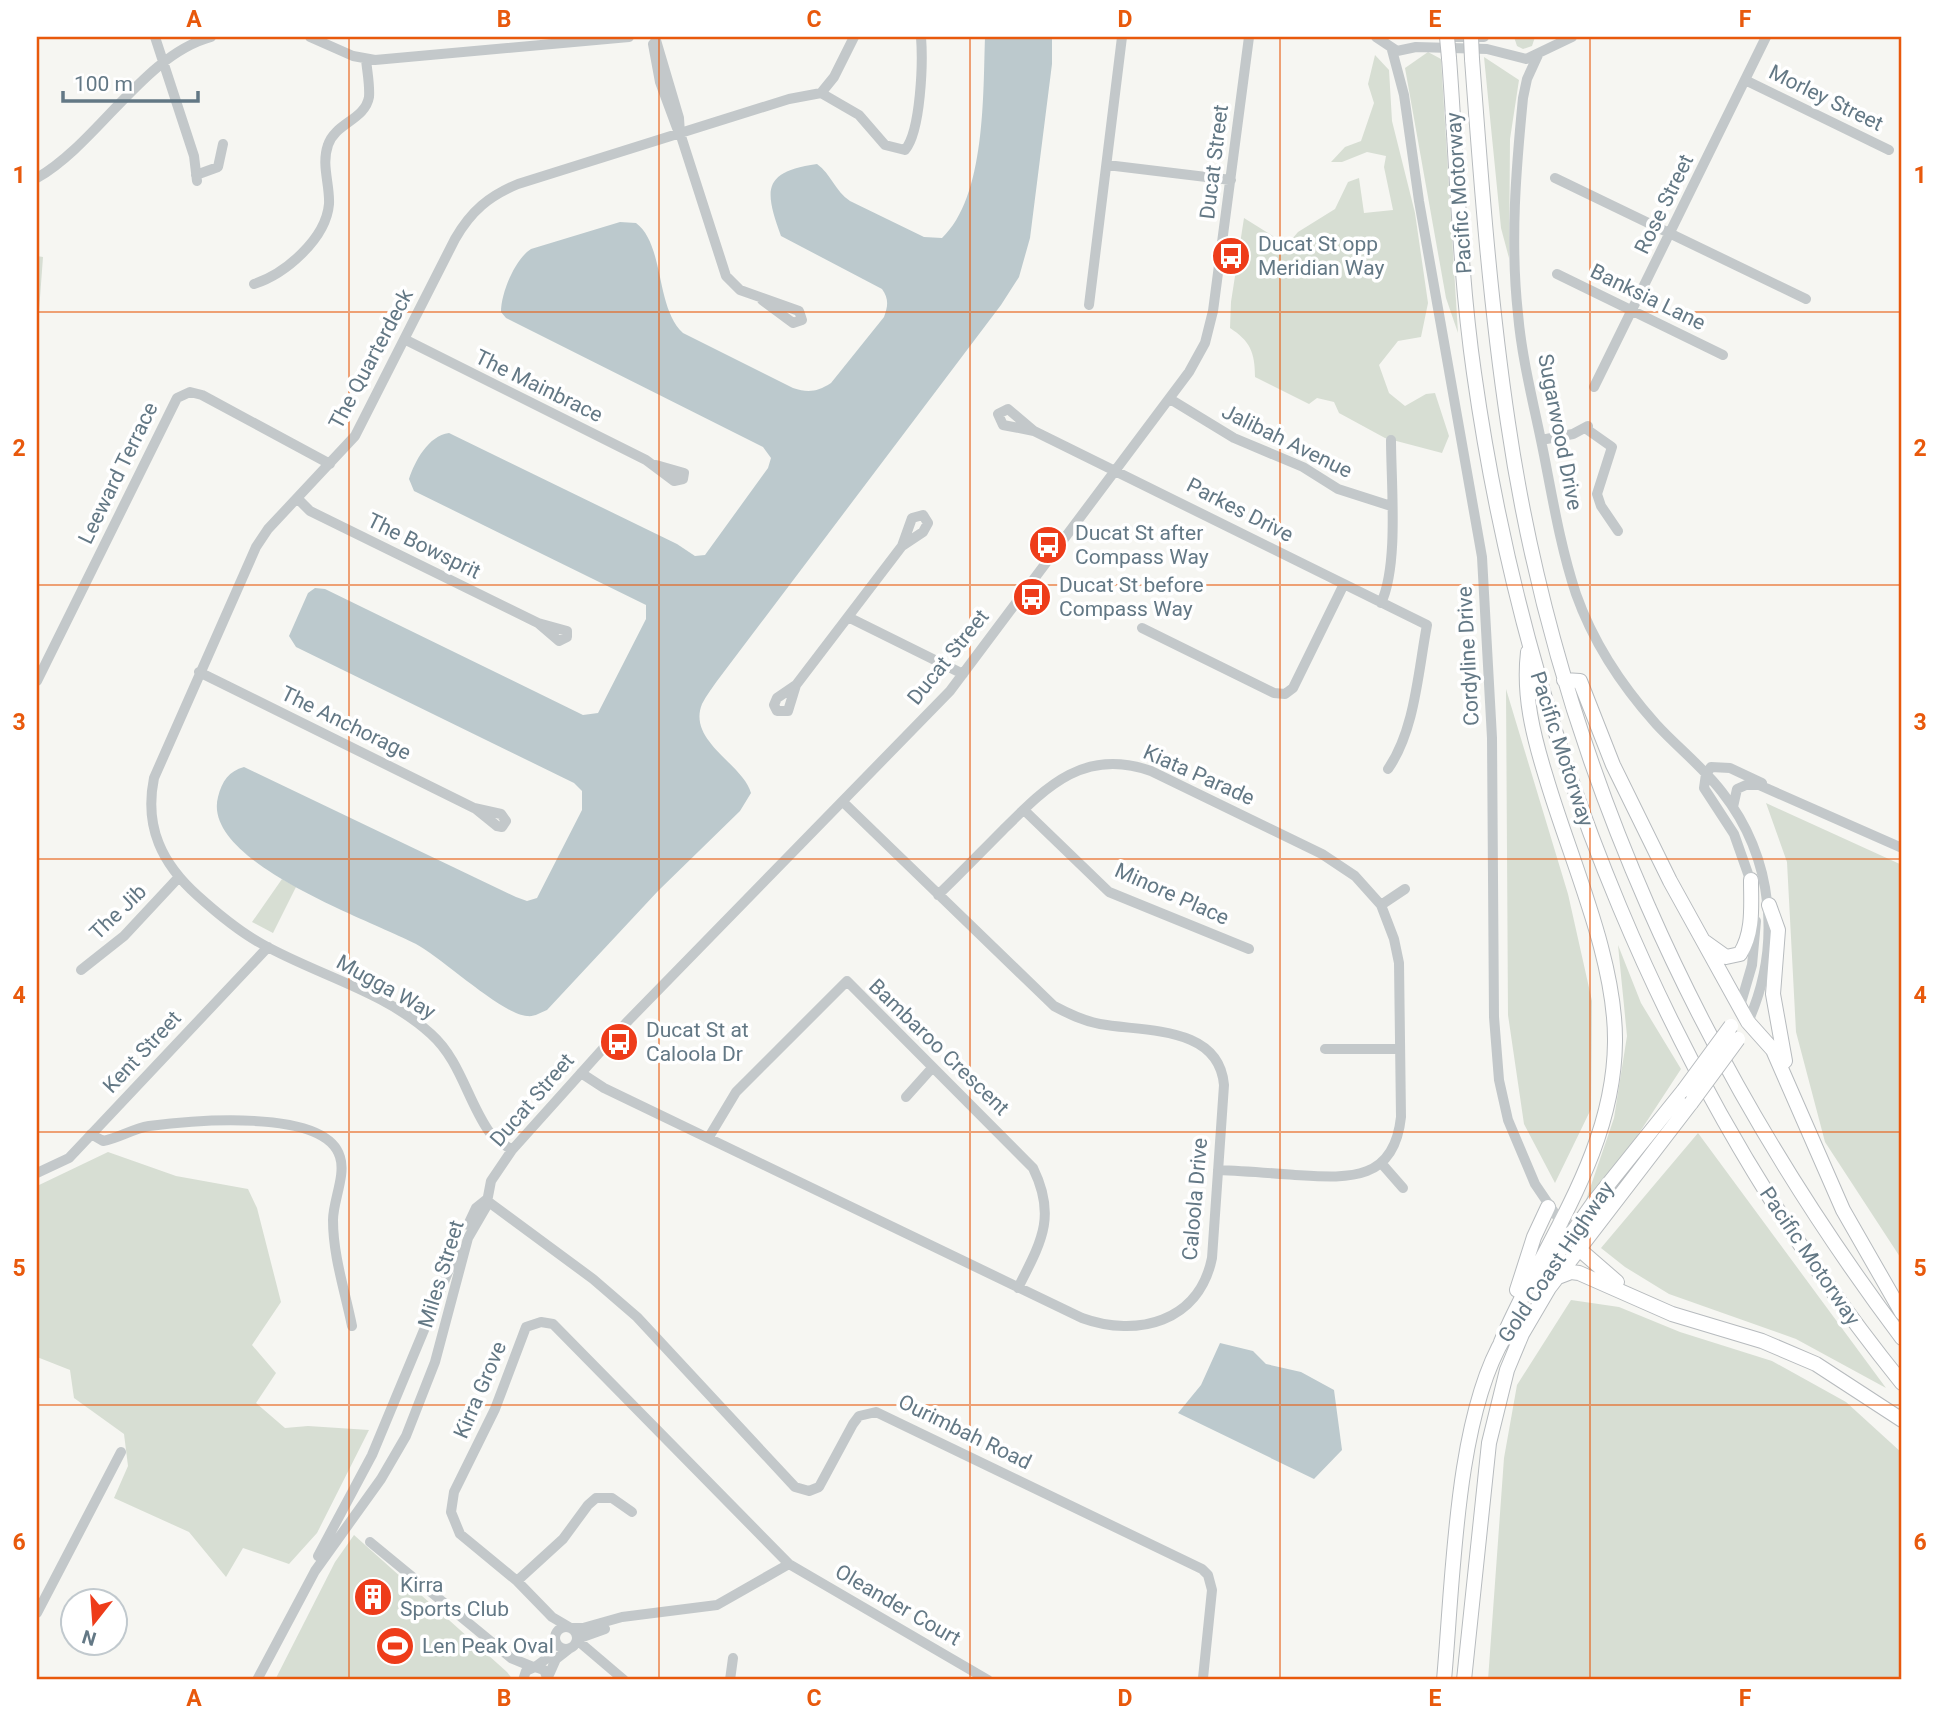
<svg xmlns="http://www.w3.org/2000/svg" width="1939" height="1717" viewBox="0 0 1939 1717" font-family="Roboto,sans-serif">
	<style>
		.green { fill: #d7ded3 }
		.water { fill: #bcc9cd }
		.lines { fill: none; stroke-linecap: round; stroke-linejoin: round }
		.highway-casing { stroke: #b7bbbe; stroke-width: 16 }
		.minor { stroke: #c3c8ca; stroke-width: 10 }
		.highway { stroke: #fff; stroke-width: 14 }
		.highway-bridge-casing { stroke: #b7bbbe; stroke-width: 16; stroke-linecap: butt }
		.highway-bridge { stroke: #fff; stroke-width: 14 }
		.grid { fill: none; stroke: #e8590c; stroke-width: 2; stroke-opacity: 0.55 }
		.labels { text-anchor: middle; stroke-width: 7; stroke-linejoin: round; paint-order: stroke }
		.street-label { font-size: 21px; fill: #637885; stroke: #fff }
		.poi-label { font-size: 21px; fill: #637885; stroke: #fff; text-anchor: start }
		.neatline { fill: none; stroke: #e8590c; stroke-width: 2.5 }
		.grid-label { font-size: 23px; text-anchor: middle; font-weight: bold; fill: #e8590c }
	</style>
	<rect width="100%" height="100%" fill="#f6f6f2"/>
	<!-- green -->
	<path class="green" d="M1514 37H1535L1532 46 1523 49 1517 46Z
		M1428 52 1441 59 1458 333 1446 298 1405 68Z
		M1375 55 1389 70 1392 121 1415 213 1428 303 1421 337 1398 341 1379 365 1389 393 1405 406 1426 394 1435 393 1449 436 1442 453 1385 438 1339 413 1334 402 1317 398 1309 404 1255 377C1255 352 1250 341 1230 328L1231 302 1244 218 1287 245 1298 232 1335 209 1348 182 1359 178 1364 213 1393 210 1384 167 1386 156 1367 152 1342 162H1331L1345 147 1361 141 1374 103 1368 84Z
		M1484 57 1519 80 1510 139 1509 258 1501 228Z
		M37 256 43 257 37 338Z
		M1506 689 1568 894 1592 1001 1591 1109 1555 1183 1524 1124 1508 1015Z
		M1766 803 1902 865V1260L1825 1142 1796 1032 1787 862Z
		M282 879 296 887 273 933 252 922Z
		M1618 945 1641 1003 1681 1069 1594 1202 1586 1200 1614 1118 1627 1036Z
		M1698 1133 1886 1388 1796 1339 1669 1294 1625 1267 1601 1248Z
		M108 1152 176 1176 248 1189 257 1208 281 1302 252 1345 276 1373 256 1403 285 1428 308 1426 369 1430 317 1533 289 1564 243 1548 226 1577 189 1532 114 1498 128 1466 124 1434 74 1398 70 1370 37 1357V1186Z
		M1571 1300 1619 1307 1680 1332 1772 1361 1846 1402 1902 1453V1680H1488L1504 1458 1517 1385Z
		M354 1535 507 1672 513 1680H275L335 1562Z"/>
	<!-- water -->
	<path class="water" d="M985 37H1052V64L1030 238 1019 277 1001 305 717 681C712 688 706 696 702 704 687 741 743 764 751 793L740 811 658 891 547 1010C540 1013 534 1017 527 1016 503 1015 442 958 416 944 371 920 201 862 218 797 222 781 229 771 244 767L516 897 527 901 537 898 582 810V791L574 783 296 647 289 636 308 593 315 588 325 589 583 715 598 713 646 619V605L414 491 409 479C415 461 428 436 449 433L677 544 695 556 705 555 768 468 771 458 763 447 506 318 501 312C501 293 515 259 531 249L620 222 636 223C665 245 655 307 683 333L793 388C808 393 817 392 831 383L884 317C888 306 889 299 882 289L781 236C765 191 761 172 817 164 831 174 835 191 850 201L924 237 942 238C986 197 983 93 985 37Z
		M1220 1343 1253 1351 1266 1364 1301 1372 1334 1390 1342 1450 1314 1479 1178 1413 1201 1385Z"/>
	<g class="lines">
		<defs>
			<path id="highway" d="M1449 58C1457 162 1459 269 1474 373 1526 741 1668 1093 1902 1383
				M1472 59C1481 181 1490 303 1508 423 1557 758 1700 1069 1902 1338
				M1564 680 1580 681 1613 765 1670 881 1748 1022 1773 1050 1843 1210 1902 1313
				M1769 905 1778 930 1773 994 1785 1061
				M1705 942 1726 957 1740 954C1754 932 1751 905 1751 880
				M1579 1249 1617 1282
				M1541 1277 1594 1202 1684 1090
				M1558 1277 1571 1272 1579 1273 1672 1314 1762 1341 1816 1364 1902 1420
				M1517 1290 1534 1237 1548 1207
				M1501 1342C1543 1243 1614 1154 1615 1042 1616 958 1570 859 1546 777 1533 735 1523 695 1528 652
				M1444 1680C1453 1583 1455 1418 1505 1336
				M1464 1680 1489 1443 1507 1370 1522 1334 1549 1288 1691 1103"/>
		</defs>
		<!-- highway casing -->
		<use href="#highway" class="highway-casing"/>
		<!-- minor -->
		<path class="minor" d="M155 37 194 156 197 181
			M310 37 353 56 375 60 629 37
			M655 37 679 118 680 133 726 276 740 290 799 311 802 320 793 323 762 300
			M1376 37 1397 51 1416 47 1487 49 1526 59 1572 37
			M1445 37H1484
			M653 44 660 82 677 128
			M1392 50 1404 95 1419 201 1482 557 1492 738 1494 1017 1499 1080 1508 1120 1535 1184 1579 1249
			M1538 55 1527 79 1523 98C1516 169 1510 242 1518 314 1522 361 1535 409 1544 455 1553 501 1561 549 1576 594 1593 642 1622 686 1656 724 1677 747 1703 767 1722 792 1774 858 1782 946 1748 1022
			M1745 80 1889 150
			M821 93 859 115 885 145 905 150C921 131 923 62 921 37
			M1107 165 1231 180
			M196 175 218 167 223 144
			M37 178C98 143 144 55 211 37
			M1555 178 1806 299
			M1557 274 1723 355
			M254 284C285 274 326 239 329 204 330 184 321 165 328 145 335 123 365 120 369 97 370 85 367 71 366 59
			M1089 305 1122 37
			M406 340 646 460 674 481 683 479 684 473 656 465
			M1594 387 1766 37
			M1170 399 1234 438 1303 467 1338 489 1391 506
			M1585 428 1612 447 1597 494 1601 506 1618 531
			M1034 431 1008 409 998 414 1003 425 1034 431 1427 625C1418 672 1415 730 1388 769
			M1541 440 1573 434 1588 426
			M297 498 310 511 538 623 559 641 567 637V631L538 623
			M1381 603C1399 565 1391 483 1391 440
			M848 617 963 674
			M1142 628 1274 693 1285 694 1293 688 1344 584
			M199 672 474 808 501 814 506 821 502 827 497 826 476 809
			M37 681 177 398 190 392 202 395 330 464
			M796 685 788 711H777L774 705 777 698 796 685 902 546 912 518 923 515 928 523 923 532 902 546
			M1706 774 1704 788 1734 834 1752 885
			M1706 774 1711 767 1730 768 1762 783
			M1733 807 1737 789 1746 785H1759L1902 848
			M1024 810 1109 892 1249 949
			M938 895C960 874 981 852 1003 830 1046 787 1084 747 1151 771L1322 854 1355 876 1381 905 1394 939 1399 963 1401 1117C1394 1183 1347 1178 1295 1175 1269 1173 1244 1171 1218 1170
			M1381 905 1405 889
			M81 970 124 936 179 877
			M1740 1006 1752 965 1756 921
			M1325 1049H1400
			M581 1073 604 1088 1082 1318C1137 1338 1199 1322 1212 1258L1224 1085C1219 1025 1144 1032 1100 1024 1083 1021 1069 1014 1054 1006L843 802
			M906 1097 932 1068
			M91 1134 103 1141C119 1138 132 1129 149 1126 188 1121 326 1107 340 1157 346 1175 333 1201 333 1220 333 1256 345 1291 352 1326
			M709 1137 736 1092 847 981 1033 1168C1057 1217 1041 1242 1018 1288
			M512 1150C504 1144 493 1139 488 1130 467 1099 460 1060 431 1034 384 991 317 975 262 944 238 931 218 914 198 896 162 864 144 827 154 778L256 547 268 529 355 436 455 239C471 211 489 196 518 184L789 99 821 93 834 77 854 37
			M1382 1164 1403 1188
			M37 1173 69 1158 268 947
			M486 1200 593 1279 637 1317 795 1487 809 1491 819 1487 853 1424 859 1416 876 1412 1202 1569 1208 1575 1212 1590 1203 1678
			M468 1225 476 1208 486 1200
			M370 1542 511 1658 533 1667
			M318 1556 372 1455 456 1253
			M517 1581 563 1539 588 1505 596 1498H612L632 1512
			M37 1613 121 1452
			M555 1638a11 11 0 1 1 22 0a11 11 0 1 1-22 0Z
			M569 1627 552 1617 517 1581 460 1534 451 1512 454 1492 495 1409 526 1327 541 1322 553 1324 789 1564 988 1680
			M571 1628H583L622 1617 717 1605 789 1564
			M577 1639 605 1629
			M577 1640 624 1680
			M535 1667 546 1659 555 1640
			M548 1677 556 1659 570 1648
			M257 1680 315 1571 381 1479 406 1436 435 1362 468 1238 486 1207 491 1181 512 1150 626 1023 950 691 1189 372 1205 343 1213 311 1249 37
			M523 1680 526 1671 535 1667 544 1670 548 1680
			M730 1680 733 1658"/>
		<!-- highway -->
		<use href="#highway" class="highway"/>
		<defs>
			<path id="highway-bridge" d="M1447 37 1449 58
				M1471 37 1472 59
				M1684 1090 1731 1026
				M1691 1103 1738 1039"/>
		</defs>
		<!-- highway-bridge casing -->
		<use href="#highway-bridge" class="highway-bridge-casing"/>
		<!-- highway-bridge -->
		<use href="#highway-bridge" class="highway-bridge"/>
	</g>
	<!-- grid -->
	<path class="grid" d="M349 37V1680M659 37V1680M970 37V1680M1280 37V1680M1590 37V1680M37 312H1902M37 585H1902M37 859H1902M37 1132H1902M37 1405H1902"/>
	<!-- icons -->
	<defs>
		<symbol id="bus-disc" viewBox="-11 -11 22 22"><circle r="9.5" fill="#ee3c1a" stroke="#fff"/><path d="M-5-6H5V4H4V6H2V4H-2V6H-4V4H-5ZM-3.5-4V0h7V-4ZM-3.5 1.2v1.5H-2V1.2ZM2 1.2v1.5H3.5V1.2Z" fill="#fff"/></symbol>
		<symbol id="building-disc" viewBox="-11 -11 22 22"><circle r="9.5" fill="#ee3c1a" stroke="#fff"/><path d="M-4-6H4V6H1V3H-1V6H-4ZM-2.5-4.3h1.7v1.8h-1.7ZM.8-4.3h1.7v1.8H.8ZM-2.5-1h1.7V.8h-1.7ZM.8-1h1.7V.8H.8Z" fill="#fff"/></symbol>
		<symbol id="stadium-disc" viewBox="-11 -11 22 22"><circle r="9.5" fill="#ee3c1a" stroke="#fff"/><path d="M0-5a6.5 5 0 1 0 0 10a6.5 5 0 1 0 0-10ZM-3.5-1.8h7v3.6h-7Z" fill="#fff"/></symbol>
	</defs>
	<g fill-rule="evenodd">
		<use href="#bus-disc" x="1209" y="234" width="44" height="44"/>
		<use href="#bus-disc" x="1026" y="523" width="44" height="44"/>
		<use href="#bus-disc" x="1010" y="575" width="44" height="44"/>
		<use href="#bus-disc" x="597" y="1020" width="44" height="44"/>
		<use href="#building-disc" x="351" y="1575" width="44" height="44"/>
		<use href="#stadium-disc" x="373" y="1624" width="44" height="44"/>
	</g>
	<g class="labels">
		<!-- street labels -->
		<g class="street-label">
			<text transform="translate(1826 98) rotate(26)" y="7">Morley Street</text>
			<text transform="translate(1214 162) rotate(-83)" y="7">Ducat Street</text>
			<text transform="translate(1459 193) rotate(-94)" y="7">Pacific Motorway</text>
			<text transform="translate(1664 204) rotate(-64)" y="7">Rose Street</text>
			<text transform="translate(1648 297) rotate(26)" y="7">Banksia Lane</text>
			<text transform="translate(371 359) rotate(-62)" y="7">The Quarterdeck</text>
			<text transform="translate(539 386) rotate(26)" y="7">The Mainbrace</text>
			<text transform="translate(1560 432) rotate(79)" y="7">Sugarwood Drive</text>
			<text transform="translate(1287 441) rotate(26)" y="7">Jalibah Avenue</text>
			<text transform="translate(118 473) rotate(-64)" y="7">Leeward Terrace</text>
			<text transform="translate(1240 510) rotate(27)" y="7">Parkes Drive</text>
			<text transform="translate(424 546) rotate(26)" y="7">The Bowsprit</text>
			<text transform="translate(1468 656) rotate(-93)" y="7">Cordyline Drive</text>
			<text transform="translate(948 657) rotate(-51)" y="7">Ducat Street</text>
			<text transform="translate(346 723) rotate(26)" y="7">The Anchorage</text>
			<text transform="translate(1562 749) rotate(72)" y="7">Pacific Motorway</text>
			<text transform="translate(1199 775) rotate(24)" y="7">Kiata Parade</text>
			<text transform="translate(1172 894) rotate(24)" y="7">Minore Place</text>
			<text transform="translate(118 912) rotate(-44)" y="7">The Jib</text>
			<text transform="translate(386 987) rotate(29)" y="7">Mugga Way</text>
			<text transform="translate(939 1047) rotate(44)" y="7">Bambaroo Crescent</text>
			<text transform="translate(142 1052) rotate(-47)" y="7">Kent Street</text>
			<text transform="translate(532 1100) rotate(-49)" y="7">Ducat Street</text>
			<text transform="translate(1195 1199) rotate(-85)" y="7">Caloola Drive</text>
			<text transform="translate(1810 1256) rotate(56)" y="7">Pacific Motorway</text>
			<text transform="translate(1556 1262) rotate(-56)" y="7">Gold Coast Highway</text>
			<text transform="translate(441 1274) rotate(-73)" y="7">Miles Street</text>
			<text transform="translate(480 1390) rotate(-67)" y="7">Kirra Grove</text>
			<text transform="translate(965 1432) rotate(26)" y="7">Ourimbah Road</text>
			<text transform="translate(898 1605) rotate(30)" y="7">Oleander Court</text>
		</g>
		<!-- poi labels -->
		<g class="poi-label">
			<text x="1258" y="251">Ducat St opp<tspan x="1258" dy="24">Meridian Way</tspan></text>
			<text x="1075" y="540">Ducat St after<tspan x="1075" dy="24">Compass Way</tspan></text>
			<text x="1059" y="592">Ducat St before<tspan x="1059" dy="24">Compass Way</tspan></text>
			<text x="646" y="1037">Ducat St at<tspan x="646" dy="24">Caloola Dr</tspan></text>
			<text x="400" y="1592">Kirra<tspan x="400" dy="24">Sports Club</tspan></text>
			<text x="422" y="1653">Len Peak Oval</text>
		</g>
	</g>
	<!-- border -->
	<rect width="1939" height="1717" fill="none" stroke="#ffffff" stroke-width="77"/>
	<!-- north arrow -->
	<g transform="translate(94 1622) rotate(197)"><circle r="33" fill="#ffffff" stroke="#c1c9ce" stroke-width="2"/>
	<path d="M0-5L12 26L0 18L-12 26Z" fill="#ee3c1a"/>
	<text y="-10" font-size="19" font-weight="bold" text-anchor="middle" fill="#637885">N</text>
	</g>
	<!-- scale -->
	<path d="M63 91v10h135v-10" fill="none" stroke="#637885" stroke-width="3.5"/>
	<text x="74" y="91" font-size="21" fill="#637885" stroke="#ffffff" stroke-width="5" paint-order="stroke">100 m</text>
	<rect x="38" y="38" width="1862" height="1640" class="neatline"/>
	<g class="grid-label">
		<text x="194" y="27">A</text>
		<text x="504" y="27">B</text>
		<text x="814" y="27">C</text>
		<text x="1125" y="27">D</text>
		<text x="1435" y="27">E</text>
		<text x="1745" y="27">F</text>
		<text x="19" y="183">1</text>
		<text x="1920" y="183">1</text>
		<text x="19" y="456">2</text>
		<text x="1920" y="456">2</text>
		<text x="19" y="730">3</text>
		<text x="1920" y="730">3</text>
		<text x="19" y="1003">4</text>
		<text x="1920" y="1003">4</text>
		<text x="19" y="1276">5</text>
		<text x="1920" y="1276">5</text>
		<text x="19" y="1550">6</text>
		<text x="1920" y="1550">6</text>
		<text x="194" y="1706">A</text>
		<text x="504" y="1706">B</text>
		<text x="814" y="1706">C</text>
		<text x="1125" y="1706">D</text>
		<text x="1435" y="1706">E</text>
		<text x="1745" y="1706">F</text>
	</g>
</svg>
